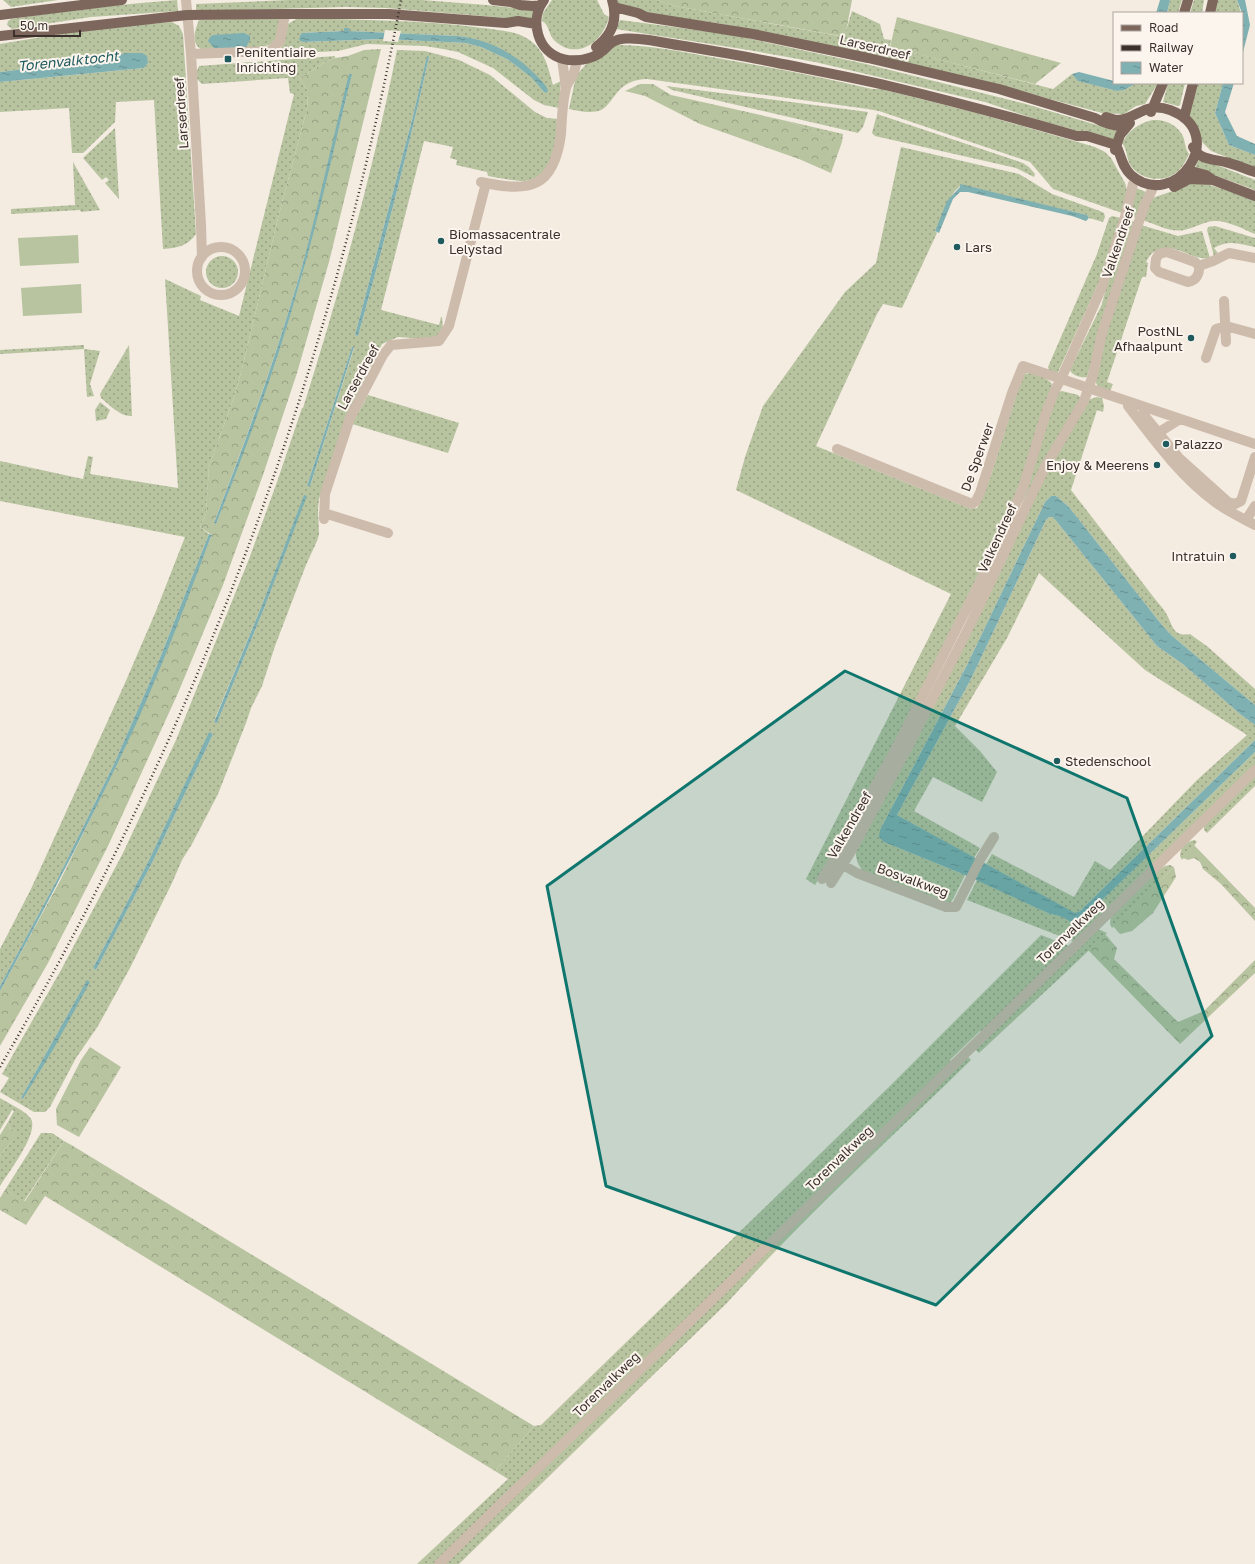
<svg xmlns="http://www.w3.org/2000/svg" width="1255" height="1564" viewBox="0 0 1255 1564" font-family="'Golos Text',sans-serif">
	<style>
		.grass { fill: url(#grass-dots); fill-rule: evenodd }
		.forest { fill: url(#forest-crowns); fill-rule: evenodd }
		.pitch { fill: #b8c4a0 }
		.water { fill: url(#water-ripples) }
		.pier { fill: #f4ebe1 }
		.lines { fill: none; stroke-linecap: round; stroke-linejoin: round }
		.minor { stroke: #cdbbac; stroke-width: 10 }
		.major { stroke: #7d675c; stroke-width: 10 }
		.rail { stroke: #3b302b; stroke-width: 2.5; stroke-dasharray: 1 3; stroke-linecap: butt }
		.marked { fill: #0f766e; fill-opacity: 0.2; stroke: #0f766e; stroke-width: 3; stroke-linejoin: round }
		.poi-dot { fill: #1f5a5e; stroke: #fbf5ee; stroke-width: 1.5 }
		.labels { text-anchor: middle; stroke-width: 4; stroke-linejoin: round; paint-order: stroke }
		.street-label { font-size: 13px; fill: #3b302b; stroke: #fbf5ee }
		.poi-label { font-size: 13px; fill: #3b302b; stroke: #fbf5ee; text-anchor: start }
		.water-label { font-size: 14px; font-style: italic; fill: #1f5a5e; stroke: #fbf5ee }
	</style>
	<defs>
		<pattern id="grass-dots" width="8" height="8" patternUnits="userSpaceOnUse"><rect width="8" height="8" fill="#b8c4a0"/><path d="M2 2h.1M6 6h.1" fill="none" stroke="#97a083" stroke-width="1.8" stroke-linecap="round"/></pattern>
		<pattern id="forest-crowns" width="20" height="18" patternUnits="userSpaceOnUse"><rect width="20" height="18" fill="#b8c4a0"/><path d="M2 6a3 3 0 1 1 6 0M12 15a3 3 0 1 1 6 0" fill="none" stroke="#97a083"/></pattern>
		<pattern id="water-ripples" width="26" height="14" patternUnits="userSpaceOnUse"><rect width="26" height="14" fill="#7fb0b2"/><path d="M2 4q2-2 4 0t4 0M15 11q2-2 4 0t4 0" fill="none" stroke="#699091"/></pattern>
	</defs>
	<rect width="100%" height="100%" fill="#f4ebe1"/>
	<!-- grass -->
	<path class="grass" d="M3 0H58L11 7Z
		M177 0 178 11 91 17 12 29 7 25 8 21 11 19C66 11 121 4 177 0Z
		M289 0H422L486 5 534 10 532 20 386 8 346 7 196 11V4Z
		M552 0H597L604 14 609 17C603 42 577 61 555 41 548 35 550 25 542 21L543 13Z
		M616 0H657L675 6 844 37 852 11 880 24 884 39 891 40 889 49 890 47 922 55 1053 89 1072 74 1079 81 1117 91 1124 90 1137 83H1158L1145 104 1136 106 1124 114 1102 113 1031 94 782 35 717 23 654 15 619 4Z
		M1170 0H1182L1178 13H1167Z
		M1194 0H1204L1202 13H1190Z
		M1217 0H1237L1241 13H1213Z
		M279 18C279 26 280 36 274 42 265 51 217 50 202 50 190 43 195 30 199 20Z
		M298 18C360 20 422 20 483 28 497 30 516 31 528 39 545 50 548 67 553 85L561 81 559 108 544 105 534 100 493 68 458 52 443 49 425 46 367 44 338 51 280 54 278 52 284 43 288 24ZM345 28H348L349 31 458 36 474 39 499 48 547 92 543 91 531 77 507 59 481 47 466 43 383 39 303 42 302 33 344 31Z
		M620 20 728 34 866 64 1026 104 1117 131 1113 141 1032 118 985 102 815 62 748 50 616 29Z
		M172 22 179 26 183 34 196 234C188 246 177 248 163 249L154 100 116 102 115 122 83 153H72L69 108 0 112V82L144 68 148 63 125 53 100 62H81L0 72V44L89 29Z
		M617 45C650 45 683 52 717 58 769 67 820 77 872 89H881L973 112 1095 147 1105 152 1111 158 1125 183 1127 190 1122 213 1053 189 1030 162 879 111 868 109 647 79C635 79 623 84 616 94 611 100 608 106 601 110 591 114 579 111 569 109L576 76 588 62Z
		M397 50 425 51 459 60 490 75 535 112 547 118 558 119C556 141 555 179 525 181 513 181 500 178 488 176L487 172 456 165 457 160 450 158 453 147 424 141 381 310 439 325 441 317H442L443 330 439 336 428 339 398 337 382 344 345 420 319 499 318 509 319 534 317 541 306 565 275 646 262 686 251 708 246 723 218 794 192 844 182 860 172 883 130 968 98 1026 76 1058 50 1107 45 1112H34L0 1092 9 1078 2 1074 61 970 123 853 176 740 249 559 277 482 302 408H303C340 291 373 171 397 50ZM427 57H429C408 151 384 244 358 336L355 335 412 120ZM352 347 354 348 310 486H307ZM304 496H306L265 606 217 723 214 721 262 605ZM209 733 213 734 153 861 96 970 93 968 150 858ZM87 980 23 1099 21 1098Z
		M335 56V58L322 64 300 78 301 81 308 91 307 109 278 218 242 369 233 400 209 466 206 514 200 527 209 534 156 668 114 764 58 878 0 986V949L31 889 125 683 156 611 185 537 0 501V461L83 479 88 456 93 457 90 474 178 488 165 279 201 296 200 300 239 316 294 94 290 93 288 78 202 84 197 79V71L199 66Z
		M1168 83H1185L1180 105 1178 106 1163 102Z
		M1195 83H1223L1215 113 1229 145 1255 155V168L1211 151 1202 142 1190 119 1189 114Z
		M666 86 868 112 863 127 858 133 672 90Z
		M877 114 1023 163 1029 167 1035 174 1034 177 1016 168 875 136 872 133Z
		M1153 120C1166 119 1180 126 1184 139 1185 145 1186 150 1189 154 1186 161 1181 170 1174 174 1161 183 1140 179 1131 166 1126 159 1128 150 1122 143 1129 130 1139 123 1153 120Z
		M787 121 843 134 842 142H841Z
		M115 128 119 199 105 183 109 180 106 177 102 180 83 158Z
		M901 147 1019 174 1052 194 1100 211 1104 213 1105 217 1103 222 1089 218 1087 215 960 186 954 192 935 231 937 233 902 308 883 304 877 314 816 446 971 509 977 508 979 505 990 478 1022 377 1024 374C1032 371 1048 378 1052 384L1014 503 871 790 815 885 806 879 951 594 736 490 745 457 763 406 845 292 876 263Z
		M1199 158 1255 180V190L1195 168Z
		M73 162 100 210 81 212 80 210 11 214V209L75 205Z
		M1199 182 1226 190 1255 201V234C1243 229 1227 220 1214 221 1203 222 1194 228 1184 230 1171 233 1155 224 1142 220L1152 199 1155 197 1173 191 1185 184Z
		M1136 188 1146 192 1137 218 1128 216Z
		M1112 216 1121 218 1104 271 1058 372 1057 373 1049 370 1048 367 1097 254 1109 218Z
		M1127 220 1135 222 1087 377C1082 378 1072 376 1070 370L1102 304 1109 275Z
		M1141 225 1178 236 1202 231 1210 258C1193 261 1179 245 1162 249 1152 252 1151 253 1146 262L1148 263 1146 277H1142L1107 382 1113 384 1111 389 1109 391C1105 389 1098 388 1096 383 1090 366 1133 249 1141 225Z
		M1215 226 1255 238V247C1241 244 1228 239 1214 248L1218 253 1214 256 1207 230 1208 227Z
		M206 272a16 16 0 1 1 32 0a16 16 0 1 1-32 0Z
		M84 345V349L100 351 90 384 94 396 87 397 84 349 0 354V350Z
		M129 345 132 416C120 417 110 405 101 398L100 394Z
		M1062 391 1078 395 1081 398 1022 503 1024 492 1058 392Z
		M368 395 459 423 448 453 352 424Z
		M1097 397 1102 398 1104 406 1103 412 1097 410 1071 490 1155 599C1159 604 1164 609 1167 615 1173 626 1173 637 1190 634L1208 647 1255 689V705L1171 635 1162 625 1069 507 1056 496H1051L1045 502 967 665 880 830 884 842 965 875 953 899 950 903H945L864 872C857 865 855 857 856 847L1045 472 1088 400Z
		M100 402 110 410 106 419 96 421 95 410Z
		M1049 517H1053L1157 646 1184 665 1240 714 1255 725V740L1080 911 1075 914 986 864 992 854 1074 897 1095 861 1110 870 1197 780 1247 735 1145 670 1039 573 1007 638 955 726 980 751 997 772 982 802 933 777 914 811 980 848 974 858 897 815 971 679 1046 520Z
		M1255 752V765L1075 942 967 900 977 880 1050 914 1065 917 1073 923 1075 926 1082 922 1096 906Z
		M1255 773V786L1207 833 1204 830V824Z
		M1195 840 1197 842 1182 860 1180 856C1181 846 1185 842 1195 840Z
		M1170 865 1174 867 1112 928 1110 924 1111 915 1159 869 1165 866Z
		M1098 929 1107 933 1064 974 979 1053 975 1049Z
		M1041 935 1069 946 982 1032 980 1031 950 1060 951 1062 436 1564H417L508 1479 495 1471 534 1426 541 1425 892 1084Z
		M968 1057 971 1060C889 1140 803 1218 727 1303L459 1564H443Z
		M0 1098C9 1104 25 1110 31 1119 39 1133 8 1173 0 1186V1156L10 1143 15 1131 10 1128 8 1122 14 1111 12 1110 0 1130Z
		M41 1133H52L64 1141 24 1201 5 1190Z"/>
	<!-- forest -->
	<path class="forest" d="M657 0H852L845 37 675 6Z
		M897 17 1061 63 1035 84 890 47Z
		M381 49 329 262 297 373 263 475 223 585 178 693 108 846 48 963 0 1046V991L61 879 116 766 159 670 210 539 212 535 200 527 206 514 209 466 233 400 242 369 278 218 307 109 308 91 301 81 300 78 322 64 335 58 348 56 364 50ZM352 75 301 278 276 360 235 475 216 524 214 523C245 442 275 360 299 277 318 210 334 142 352 75Z
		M640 84H653L671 95 787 121 842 142 831 173 799 159 700 124 645 96 625 91Z
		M1194 845 1255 908V921L1221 884 1203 869 1200 862 1194 858 1188 860 1183 858Z
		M1174 867 1176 877 1153 913 1132 931 1120 934 1113 926Z
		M1105 934 1117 948 1114 959 1178 1022 1204 1011 1255 960V973L1180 1044 1088 950Z
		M90 1047 121 1067 79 1137 57 1125 56 1109 81 1060Z
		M8 1122 10 1128 15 1131V1135L10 1143 0 1156V1135Z
		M64 1141 73 1146 534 1426 495 1471 45 1196 26 1225 0 1210V1198L5 1190 25 1201Z"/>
	<!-- pitch -->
	<path class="pitch" d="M78 235 79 263 20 266 18 238Z
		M81 284 82 313 23 316 21 288Z"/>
	<!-- water -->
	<path class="water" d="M1160 0H1170L1167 13H1156Z
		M1237 0H1245L1250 25 1242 56V13Z
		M344 28H349V31L458 36C488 39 516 54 537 76 541 81 547 85 548 91L546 93 543 91 531 77 507 59 481 47 466 43 383 39 303 42 299 40 300 36 302 33 344 31Z
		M244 33 250 36V40L246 47 215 49 208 41 210 37 213 35Z
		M125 53H142L147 56 148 63 144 68 0 82V72L81 62H100Z
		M427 56 429 57C408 151 384 244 358 336L355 335 412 120Z
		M1079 72 1114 81V83H1137L1124 90 1117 91 1078 81 1072 74Z
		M349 74H352C335 142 321 210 301 278 278 361 248 444 216 524L214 523C245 443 275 360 299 277 318 210 332 141 349 74Z
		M1223 83H1234L1225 112 1237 136 1255 144V155L1229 145 1215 113Z
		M960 184 1087 215 1089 218 1086 221 1072 216 968 192H960L953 199 939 233 935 231 947 201 960 187Z
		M352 347H354L310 486H307Z
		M304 495 307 496 265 606 217 723 214 722 262 605Z
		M1051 496H1056L1069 507 1162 625 1171 635 1255 705V725L1240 714 1184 665 1157 646 1053 517H1049L1046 520 971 679 897 815 1075 913 1080 911 1255 740V752L1096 906 1082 922 1075 927C1069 918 1060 916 1050 914L965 875 884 842 879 837 880 830 967 665 1045 502Z
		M209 534 212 535 210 539C187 601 164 662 137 722 95 813 48 903 0 991V986L58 878 114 764 156 668Z
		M209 732 213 734 153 861 96 970 93 968 150 858Z
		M87 980 90 982 54 1048 23 1099 21 1098Z"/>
	<!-- pier -->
	<path class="pier" d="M385 30 401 31 398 42 383 41Z"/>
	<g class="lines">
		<!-- minor -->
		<path class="minor" d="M186 0 191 54 201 225 202 257
			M191 54 270 51 280 41 285 14
			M562 59 566 88
			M481 182C530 193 554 188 561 134 562 119 562 103 566 88 567 84 571 79 573 75 575 70 576 65 577 60
			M197 271a24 24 0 1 1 48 0a24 24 0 1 1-48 0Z
			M1167 252 1195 262 1199 266C1200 274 1196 281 1188 282L1159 272 1155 268 1156 259 1159 254Z
			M1199 266 1213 261 1229 253 1255 258
			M1224 301 1226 342
			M1206 358 1216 329 1226 326 1255 334
			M1128 402V406C1154 440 1180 476 1215 502 1227 511 1242 518 1255 525
			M1145 407 1143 414 1179 458 1228 502 1235 504 1241 501 1255 457
			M1153 436 1180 419
			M837 449 972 504 976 501 980 493 1012 393 1023 366 1255 444
			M324 513 388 533
			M324 519 325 494 350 418 383 355 391 345 439 341 449 326 486 183
			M1246 520 1255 506
			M836 861 857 873 946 907H956L981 858 994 837
			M822 879 842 847 901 739 993 556 1023 488 1046 413 1055 390 1061 379 1102 287 1125 217 1133 184
			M831 883 850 853 909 745 970 625 1045 467 1084 401 1093 375 1102 333 1134 236 1145 204 1152 190
			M439 1564 842 1174 1255 770"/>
		<!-- major -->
		<path class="major" d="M493 0 511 2 520 5 533 6 541 5
			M544 0C529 20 537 52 563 59 575 62 591 60 601 52 606 49 609 43 615 41 620 38 632 38 639 39 654 40 669 44 684 46 714 51 743 56 773 62 812 70 851 77 889 86 952 101 1015 118 1077 136H1087L1116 145
			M614 7 638 13 646 17 753 34 868 58 999 89 1095 118C1105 124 1114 126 1126 127
			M1184 13 1188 0
			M1210 13 1213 0
			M0 15 122 0
			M0 36 187 15 285 14H389L506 23 518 21 536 24
			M596 47C612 35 618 19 612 0
			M1151 112 1163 83
			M1106 117C1110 118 1114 120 1118 120 1137 119 1145 101 1170 110 1231 133 1175 213 1131 175 1122 167 1121 155 1116 145
			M1184 118 1193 83
			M1193 147C1199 160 1213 159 1225 162 1235 164 1245 169 1255 172
			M1115 150 1120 135 1130 123
			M1187 170 1206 175 1213 180 1255 196
			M1174 187 1189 179 1213 180"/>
		<!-- rail -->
		<path class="rail" d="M0 1067C193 737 331 376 401 0"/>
	</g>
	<!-- marked area -->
	<path class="marked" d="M845 671 1127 798 1212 1036 936 1305 606 1186 547 886Z"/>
	<!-- markers -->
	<g class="poi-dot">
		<rect x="224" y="55" width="8" height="8" rx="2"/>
		<circle cx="441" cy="241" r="4"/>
		<circle cx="957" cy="247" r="4"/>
		<circle cx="1191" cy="338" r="4"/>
		<circle cx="1166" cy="444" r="4"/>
		<circle cx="1157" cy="465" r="4"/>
		<circle cx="1233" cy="556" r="4"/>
		<circle cx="1057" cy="761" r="4"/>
	</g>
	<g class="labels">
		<!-- street labels -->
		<g class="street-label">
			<text transform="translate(875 47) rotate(13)" y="5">Larserdreef</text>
			<text transform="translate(181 113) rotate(-94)" y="5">Larserdreef</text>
			<text transform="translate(1118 242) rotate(-71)" y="5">Valkendreef</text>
			<text transform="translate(358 377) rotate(-61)" y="5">Larserdreef</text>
			<text transform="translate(977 457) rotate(-70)" y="5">De Sperwer</text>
			<text transform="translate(997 538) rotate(-65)" y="5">Valkendreef</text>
			<text transform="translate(849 825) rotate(-60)" y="5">Valkendreef</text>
			<text transform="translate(913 880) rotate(20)" y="5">Bosvalkweg</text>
			<text transform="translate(1070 931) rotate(-44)" y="5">Torenvalkweg</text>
			<text transform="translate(839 1158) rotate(-44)" y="5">Torenvalkweg</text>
			<text transform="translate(606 1384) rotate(-44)" y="5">Torenvalkweg</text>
		</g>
		<!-- poi labels -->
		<g class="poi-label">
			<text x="236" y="57">Penitentiaire<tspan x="236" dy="15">Inrichting</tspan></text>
			<text x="449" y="239">Biomassacentrale<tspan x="449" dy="15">Lelystad</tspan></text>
			<text x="965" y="252">Lars</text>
			<text x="1183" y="336" text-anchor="end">PostNL<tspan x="1183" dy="15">Afhaalpunt</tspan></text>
			<text x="1174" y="449">Palazzo</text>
			<text x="1149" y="470" text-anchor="end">Enjoy &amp; Meerens</text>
			<text x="1225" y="561" text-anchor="end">Intratuin</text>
			<text x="1065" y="766">Stedenschool</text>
		</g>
		<!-- water labels -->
		<g class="water-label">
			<text transform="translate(68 61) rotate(-6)" y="5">Torenvalktocht</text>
		</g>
	</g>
	<!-- legend -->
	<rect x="1113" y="12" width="130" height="72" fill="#fbf5ee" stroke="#aea6a0"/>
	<rect x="1121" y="25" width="20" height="6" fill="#7d675c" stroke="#aea6a0"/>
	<text x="1149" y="32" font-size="12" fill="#3b302b">Road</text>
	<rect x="1121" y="45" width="20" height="6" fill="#3b302b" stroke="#aea6a0"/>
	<text x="1149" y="52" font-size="12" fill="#3b302b">Railway</text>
	<rect x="1121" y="62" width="20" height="12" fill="url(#water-ripples)" stroke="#aea6a0"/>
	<text x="1149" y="72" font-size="12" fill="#3b302b">Water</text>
	<!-- scale -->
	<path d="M14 30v6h66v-6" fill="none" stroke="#3b302b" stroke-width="2"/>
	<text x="20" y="30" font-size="12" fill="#3b302b" stroke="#fbf5ee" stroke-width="3" paint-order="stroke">50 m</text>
</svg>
